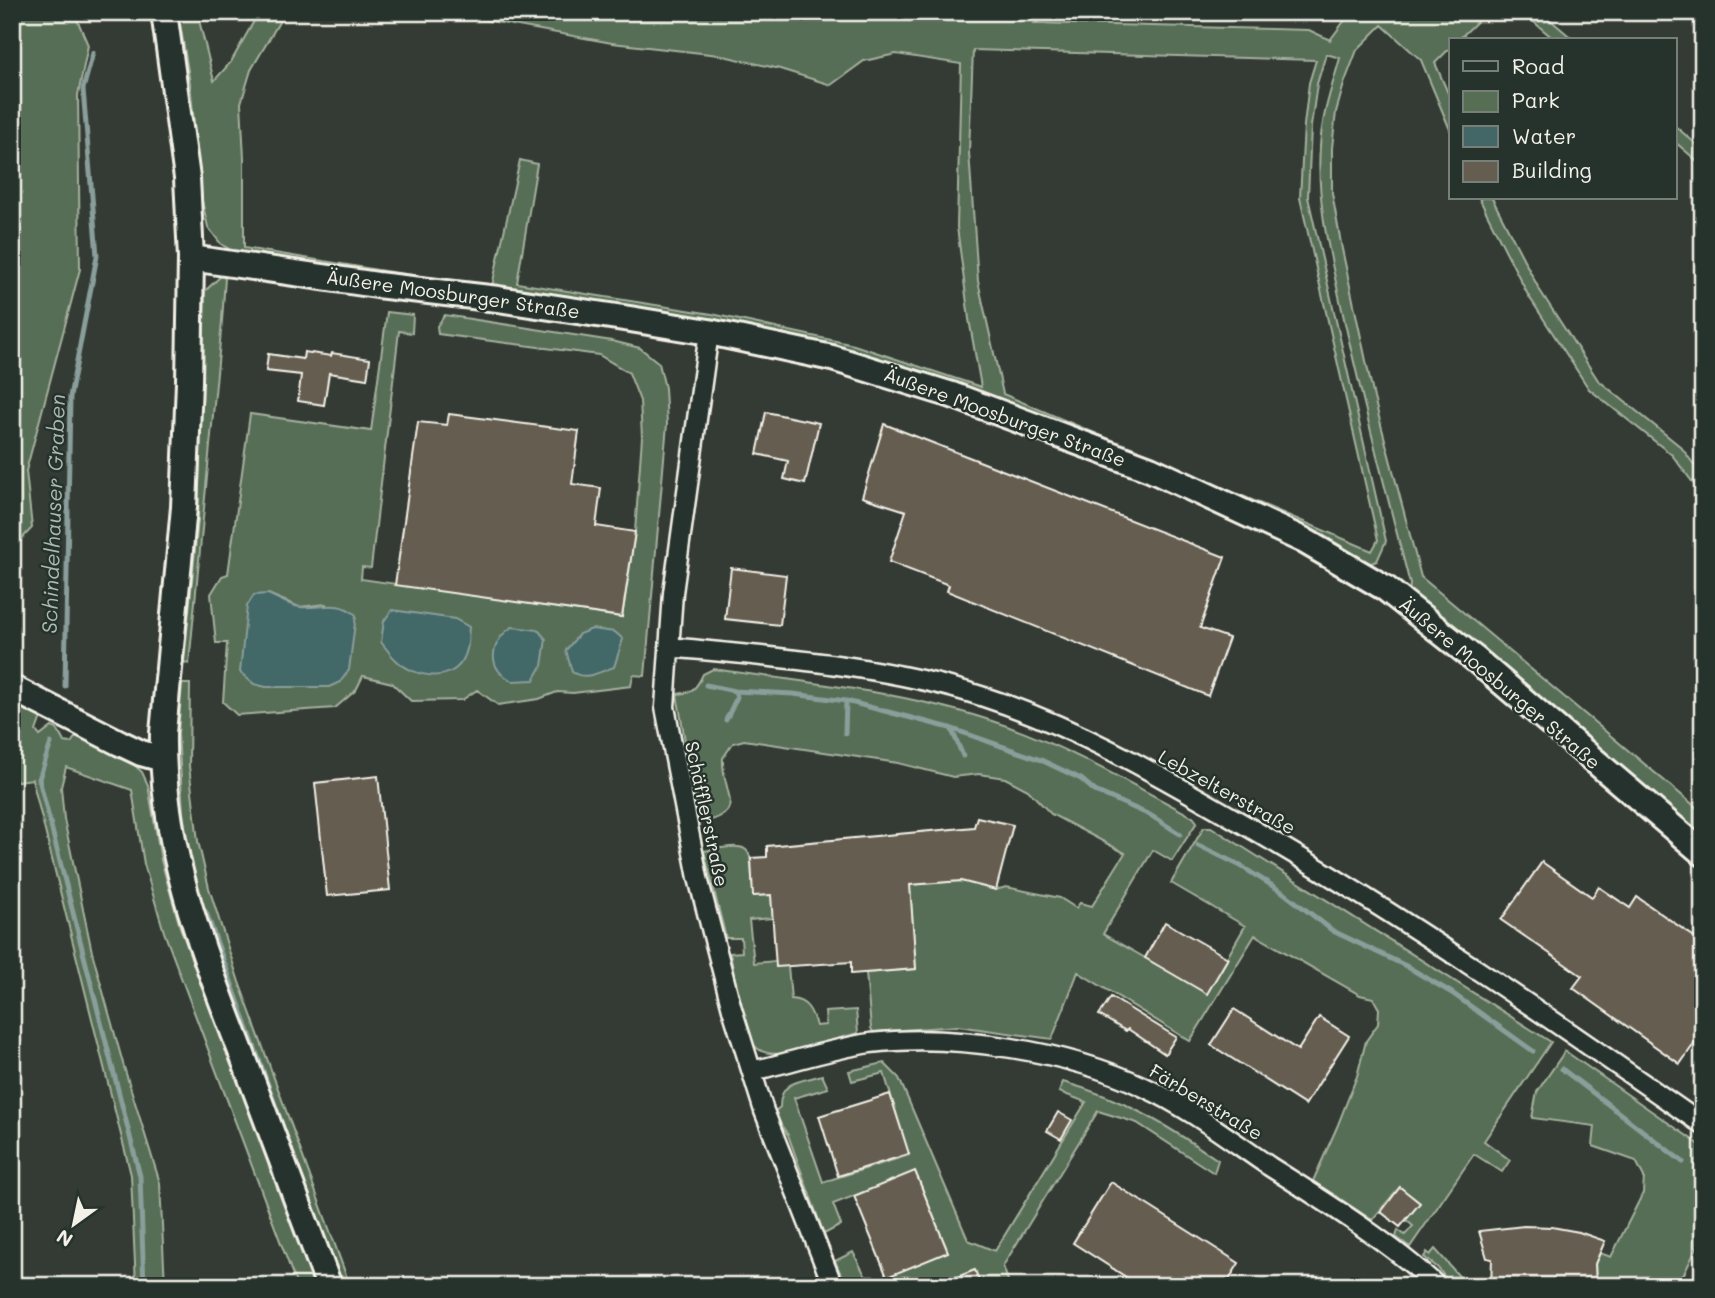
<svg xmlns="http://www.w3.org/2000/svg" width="1715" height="1298" viewBox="0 0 1715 1298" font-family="Mali,sans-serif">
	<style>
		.green { fill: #566e54; stroke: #a5b09e; stroke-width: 2; fill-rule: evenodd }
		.water { fill: #436767; stroke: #8a9e9b; stroke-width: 2 }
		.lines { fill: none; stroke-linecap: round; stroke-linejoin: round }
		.stream { stroke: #8a9e9b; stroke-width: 5 }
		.building { fill: #655d4f; stroke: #f4f1e8; stroke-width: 2 }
		.street-casing { stroke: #f4f1e8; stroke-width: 23 }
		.secondary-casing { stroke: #f4f1e8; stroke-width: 30 }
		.street { stroke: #26332d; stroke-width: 18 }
		.secondary { stroke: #26332d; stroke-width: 24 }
		.labels { text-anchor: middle; stroke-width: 5; stroke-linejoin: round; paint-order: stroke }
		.street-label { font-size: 19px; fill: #f4f1e8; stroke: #26332d }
		.water-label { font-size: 21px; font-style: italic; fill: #adbab4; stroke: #26332d }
	</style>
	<rect width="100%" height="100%" fill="#333b34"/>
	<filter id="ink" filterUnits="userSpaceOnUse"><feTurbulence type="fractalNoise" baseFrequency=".0143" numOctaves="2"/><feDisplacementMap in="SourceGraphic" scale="14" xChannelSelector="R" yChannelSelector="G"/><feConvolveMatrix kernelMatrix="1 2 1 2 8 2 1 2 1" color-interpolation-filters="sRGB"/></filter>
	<g filter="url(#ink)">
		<!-- green -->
		<path class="green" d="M12 12H74L88 45 78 95 80 269 26 471 32 528 13 548Z
			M178 12H197L214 81 231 62 259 12H285L251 70 241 103 244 158V248L384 271 492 286 520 160 537 164 517 283 712 314 854 345 981 387 969 319 957 227 961 64 896 54 864 61 831 85 780 69 719 55 612 43 440 12H1053L1035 23 1309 30 1330 40 1351 12H1487L1458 40H1451V47L1435 63 1451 100V132L1421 60 1382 25 1357 50 1344 84 1336 112 1332 148V193L1342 249 1374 398 1421 577 1703 813V838L1409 593 1410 584C1387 495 1363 405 1343 314 1331 259 1316 203 1320 146 1322 114 1332 87 1340 58L1326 54 1317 84 1311 126 1308 197 1386 541 1377 561 1366 565 906 376 362 274 234 252 221 244 208 227 202 201 190 83ZM973 50 1316 60 1309 83 1304 125 1300 198 1378 540 1372 551 1003 394 978 281 969 152Z
			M1522 12H1541L1574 40H1555Z
			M1675 126 1703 150V166L1675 142Z
			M1479 198H1492L1539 289 1598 380 1681 447 1703 477V496L1672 455 1589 389 1528 295Z
			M221 276 225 278 222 321 189 664 184 662 198 520 205 291Z
			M387 312 413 315 412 333 399 331 371 568 362 567 361 579 622 617 635 532 642 437 640 401 629 373 599 355 438 334 437 326 445 315 612 341 640 348 659 363 665 388 667 424 645 676 633 675 631 686 573 693 557 692 539 699 498 705 477 690 462 700 411 701 392 683 363 676 356 690 335 708 237 715 223 702 227 643H216L211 594 222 576 228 574 250 414 371 431ZM268 594 299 607 326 604 340 682 328 687H266Z
			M713 669C805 682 897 691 986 719 1059 742 1126 781 1193 817L1197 822 1172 861 1153 850 1103 934 1207 993 1245 926 1171 883 1204 827H1211L1551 1042 1484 1141 1510 1160 1502 1172 1474 1154 1410 1247 1396 1237 1398 1230 1405 1235 1413 1226 1406 1220 1399 1188 1372 1220 1313 1181 1337 1127 1357 1076 1366 1041 1378 1024 1379 1009 1373 998 1360 995 1255 935 1190 1041 1078 972 1052 1039 958 1026 873 1032 871 1028 866 973 916 969 911 901 773 910V918L749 920 754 963 776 961 788 966 791 999C807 1000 812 1011 816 1026L826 1025 825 1012 856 1010 858 1033 784 1054C773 1054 761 1054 754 1045 742 1031 734 973 730 953L742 952 741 938H726L704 851C761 840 747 849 754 896L961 881 996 890 1006 887 1060 898 1076 908 1080 903 1092 906 1125 853 1051 814 1028 790 1005 778 979 774 953 777 898 763 744 740 733 743 723 758C721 794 751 813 699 823L677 694C692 693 697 688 703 674Z
			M182 684H190L189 766 198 841 209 888 239 982 350 1286H337L209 934 189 855 183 812 178 733Z
			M12 697 34 710 41 717 36 731 40 736 52 727 57 729 64 742 71 743 76 736 86 737 129 760 142 772 148 785 161 860 180 927 315 1286H297L164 932 144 864 132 790 66 767 61 787 64 819 92 952 124 1067 160 1183 165 1286H136L131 1175 32 779 12 782Z
			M1565 1051 1703 1147V1235L1678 1286H1596L1595 1258H1598L1600 1253 1611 1257 1643 1193 1644 1177 1636 1161 1593 1146 1595 1126 1532 1118 1537 1092Z
			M884 1063 899 1078 968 1240 995 1251 1086 1102 1059 1092 1063 1082C1125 1099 1166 1125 1218 1160L1214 1173 1137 1123 1098 1111 1003 1266 1010 1286H981L974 1270 935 1286H846L835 1261 853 1252 869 1283 948 1252 915 1172 833 1204 841 1225 824 1234 788 1135 773 1113 780 1107C780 1080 800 1082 822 1075L828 1088 794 1098 823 1182 909 1155 884 1073 852 1081 849 1071Z
			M1435 1249 1466 1284 1467 1286H1452L1437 1267 1424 1257 1427 1252 1430 1255Z"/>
		<!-- water -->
		<path class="water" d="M268 594C277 598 290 606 300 607 321 609 338 599 356 615L349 670 340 682 329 687H266L254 684 240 672 247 606 254 595Z
			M392 610 455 619 469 627C468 634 469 643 467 649 459 685 416 680 395 659 390 654 385 647 381 642L384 621Z
			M512 627 538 630 546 639 542 666 534 680 512 681C508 678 502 675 499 671 487 655 498 636 512 627Z
			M592 629 615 632 623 639 614 667C599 672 586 681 572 672L566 650 579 634Z"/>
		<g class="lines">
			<!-- stream -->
			<path class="stream" d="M706 685 735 691 793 694 846 701 950 728 1041 760 1081 779 1095 791 1150 815 1180 834
				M65 686 70 397 97 256 83 89 93 53
				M726 720 737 697 735 691
				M952 730 963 756
				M845 733 846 701
				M51 743 39 779 140 1176 144 1286
				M1198 845 1239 865 1284 893 1333 931 1406 966 1452 993 1533 1051
				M206 912 291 1149
				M1562 1069 1683 1162"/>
		</g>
		<!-- building -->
		<path class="building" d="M304 352 331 356 332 353 370 359 367 379 329 373 324 405 298 401 301 375 266 371 268 354 303 359Z
			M766 412 819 423 805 484 784 479 788 461 757 454Z
			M449 414 579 431 572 484 601 488 596 526 635 532 622 617 395 585 418 422 447 425Z
			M884 424 1225 557 1200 628 1229 638 1208 696 947 591 949 585 889 562 906 511 862 497Z
			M731 568 786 575 780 625 725 619Z
			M378 776 390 890 327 896 315 783Z
			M977 817 1013 825 996 890 961 881 910 885 916 969 851 974V962L776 967 771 895 753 896 751 858 767 857V846L974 827Z
			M1542 862 1592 897 1599 887 1630 908 1637 897 1703 943V1031L1680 1064 1573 988 1582 976 1501 920Z
			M1165 922 1228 958 1207 994 1145 958Z
			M1111 997 1176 1037 1165 1054 1128 1029 1126 1031 1099 1015Z
			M1234 1009 1298 1050 1319 1017 1349 1036 1305 1105 1211 1045Z
			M890 1094 909 1154 838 1176 819 1116Z
			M1058 1112 1072 1120 1061 1139 1047 1131Z
			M915 1171 948 1252 887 1277 854 1196Z
			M1111 1182 1239 1263 1225 1286H1140L1073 1243Z
			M1400 1187 1420 1203 1400 1227 1381 1212Z
			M1524 1226 1552 1227 1579 1232 1605 1241 1595 1264 1596 1286H1491L1492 1259 1487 1258 1479 1231Z
			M975 1270 981 1286H937V1285Z"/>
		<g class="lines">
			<defs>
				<path id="street" d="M709 332 673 593 665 707 698 878 732 1009 764 1111 833 1286
					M669 647C771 657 887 665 984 697 1077 727 1162 777 1245 825 1403 916 1553 1020 1703 1125
					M752 1071C792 1062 830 1049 870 1043 954 1033 1068 1051 1144 1087 1188 1107 1229 1139 1269 1166 1324 1201 1390 1242 1437 1286"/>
				<path id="secondary" d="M164 12 187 178 191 258 189 382 184 507 163 733C161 849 204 955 245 1062 273 1136 301 1211 329 1286
					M191 258 377 285 498 299 630 319 709 332 832 358 952 395 1150 469 1303 540 1385 588 1475 659 1703 853
					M12 688 120 743 141 753 163 759"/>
			</defs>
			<!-- street casing -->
			<use href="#street" class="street-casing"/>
			<!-- secondary casing -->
			<use href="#secondary" class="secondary-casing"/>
			<!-- street -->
			<use href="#street" class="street"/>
			<!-- secondary -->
			<use href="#secondary" class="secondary"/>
		</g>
	</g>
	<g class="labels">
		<!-- street labels -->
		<g class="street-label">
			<text transform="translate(453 294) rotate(8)" y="7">Äußere Moosburger Straße</text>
			<text transform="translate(1005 417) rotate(20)" y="7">Äußere Moosburger Straße</text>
			<text transform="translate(1500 683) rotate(40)" y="7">Äußere Moosburger Straße</text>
			<text transform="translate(1227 792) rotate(29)" y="7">Lebzelterstraße</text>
			<text transform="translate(707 814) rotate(78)" y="7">Schäfflerstraße</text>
			<text transform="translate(1206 1102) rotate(31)" y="7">Färberstraße</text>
		</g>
		<!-- water labels -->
		<g class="water-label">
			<text transform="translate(54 514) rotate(-88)" y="7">Schindelhauser Graben</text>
		</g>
	</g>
	<!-- margin -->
	<rect width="1715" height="1298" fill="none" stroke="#26332d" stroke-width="42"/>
	<rect x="21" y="21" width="1673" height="1256" fill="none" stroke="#f4f1e8" stroke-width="2.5" filter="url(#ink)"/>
	<!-- legend -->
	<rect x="1449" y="38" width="228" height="161" fill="#26332d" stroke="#787f78" stroke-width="2"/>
	<rect x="1463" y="61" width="35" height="10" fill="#26332d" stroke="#787f78" stroke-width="2"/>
	<text x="1512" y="74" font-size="21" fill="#f4f1e8">Road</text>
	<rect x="1463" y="91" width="35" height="21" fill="#566e54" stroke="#787f78" stroke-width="2"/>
	<text x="1512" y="108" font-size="21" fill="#f4f1e8">Park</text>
	<rect x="1463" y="126" width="35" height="21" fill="#436767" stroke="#787f78" stroke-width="2"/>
	<text x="1512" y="144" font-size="21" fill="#f4f1e8">Water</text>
	<rect x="1463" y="161" width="35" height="21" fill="#655d4f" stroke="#787f78" stroke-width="2"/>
	<text x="1512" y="178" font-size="21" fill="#f4f1e8">Building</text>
	<!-- north arrow -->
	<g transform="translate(74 1224) rotate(213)" stroke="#26332d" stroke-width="5" paint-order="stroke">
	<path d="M0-5L12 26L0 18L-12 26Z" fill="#f4f1e8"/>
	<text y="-10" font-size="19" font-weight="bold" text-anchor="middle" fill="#f4f1e8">N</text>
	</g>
</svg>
